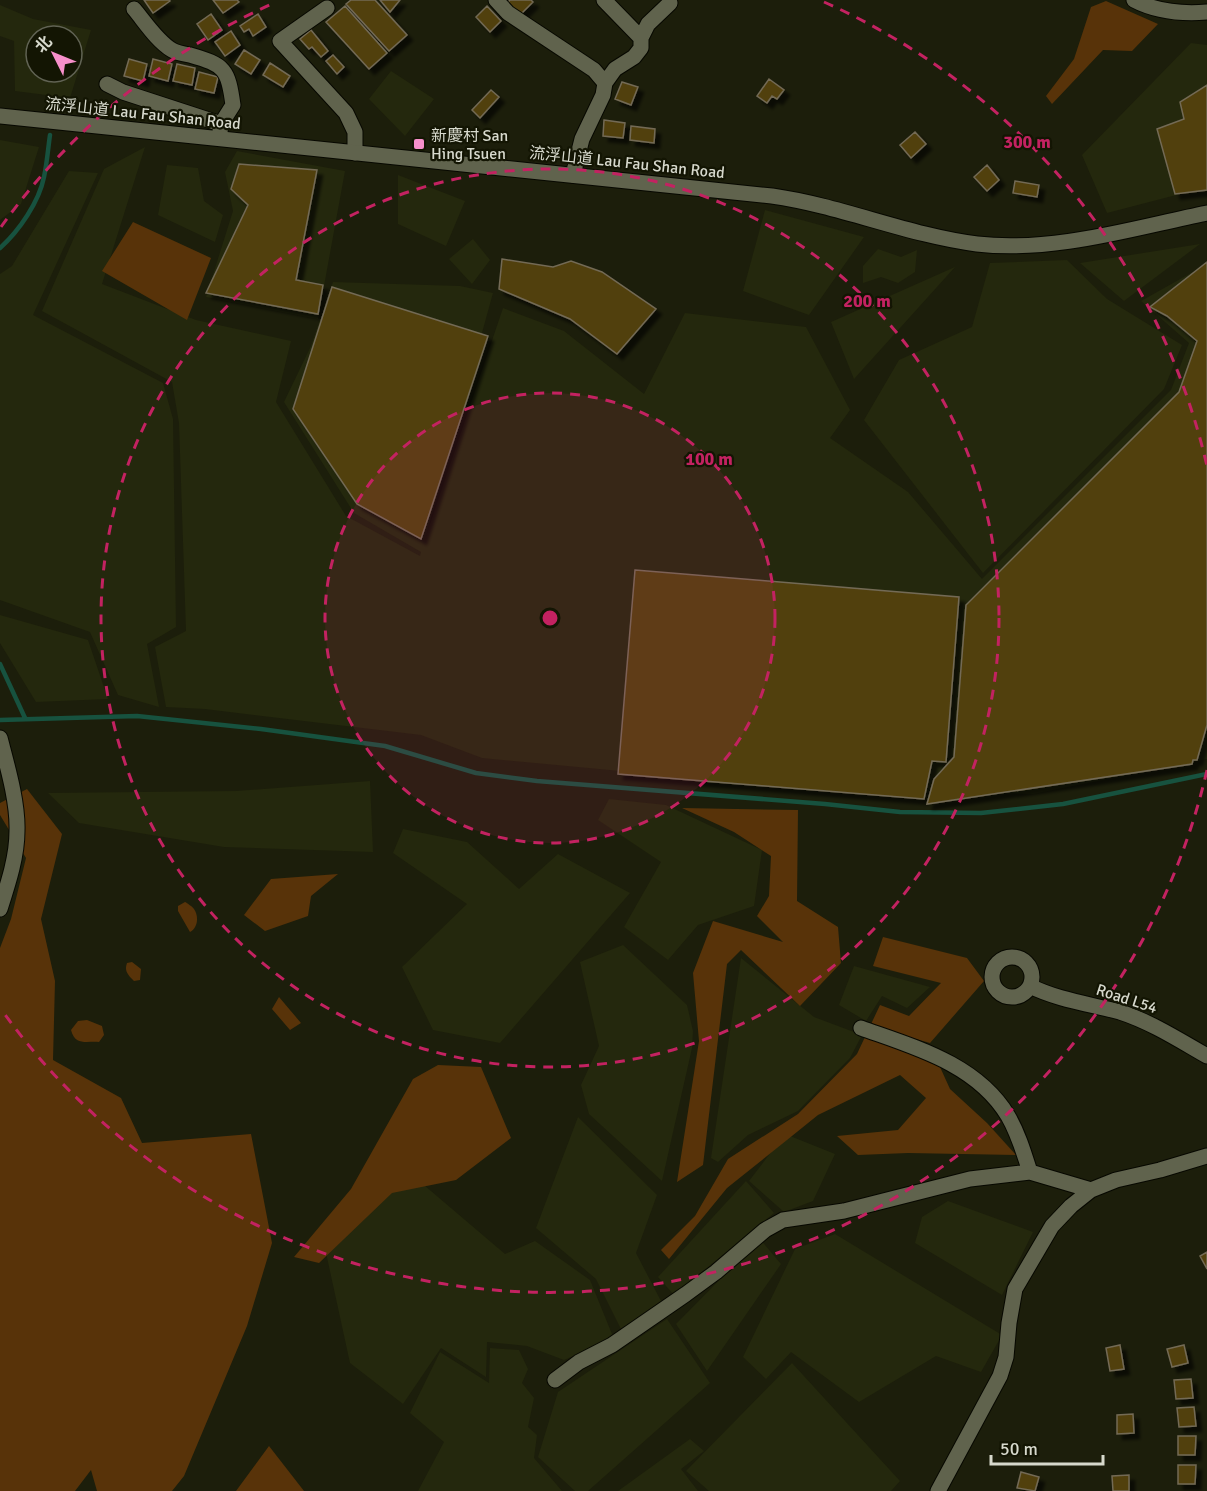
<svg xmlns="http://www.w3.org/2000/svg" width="1207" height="1491" viewBox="0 0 1207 1491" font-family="Signika,'Noto Sans SC',sans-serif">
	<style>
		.built { fill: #24280d; fill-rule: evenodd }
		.green { fill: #583309 }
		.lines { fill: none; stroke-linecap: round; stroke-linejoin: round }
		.stream { stroke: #17523f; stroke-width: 4.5 }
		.building { fill: #51400e; stroke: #736a55; stroke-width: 1.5; filter: url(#shadow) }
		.minor-casing { stroke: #070800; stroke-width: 17 }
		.tertiary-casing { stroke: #070800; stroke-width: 17 }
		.minor { stroke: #60634d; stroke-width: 15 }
		.tertiary { stroke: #60634d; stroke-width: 15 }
		.ring { fill: none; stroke: #c32261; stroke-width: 3; stroke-dasharray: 10 8 }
		.poi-dot { fill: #f890cc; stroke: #131503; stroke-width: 2 }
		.labels { text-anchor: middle; stroke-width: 4.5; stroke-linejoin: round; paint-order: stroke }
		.street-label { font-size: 16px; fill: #d7d9cd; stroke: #131503 }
		.poi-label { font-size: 16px; fill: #d7d9cd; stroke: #131503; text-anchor: start }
		.centre { fill: #c32261; stroke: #131503; stroke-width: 3 }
		.ring-label { font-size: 18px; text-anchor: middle; font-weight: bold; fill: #c32261; stroke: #131503; stroke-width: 4.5; stroke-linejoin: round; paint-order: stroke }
	</style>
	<defs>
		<filter id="shadow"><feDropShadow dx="5.5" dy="5.5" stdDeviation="1.5" flood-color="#0009"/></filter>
	</defs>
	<rect width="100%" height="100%" fill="#1c1e0b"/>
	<!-- built -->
	<path class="built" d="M0 5 33 19 91 30 70 98 15 91 14 41 0 36ZM36 36H72V72H36Z
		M1191 43 1207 45V187L1107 213 1082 155Z
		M391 71 434 99 405 136 369 99Z
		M0 140 39 147 21 204 0 220Z
		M145 147 102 284 196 320 291 341 276 402 346 516 420 556 421 552 354 513 284 402 311 346 333 282 460 286 493 293 426 536 503 308 564 331 644 394 685 313 806 327 850 410 830 438 908 492 982 579 1171 390 1189 343 1141 301 1207 264V759L1033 794 801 788 482 758 421 735 205 709 166 707 155 647 186 631 179 423 172 382 42 311 104 169Z
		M237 151 345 171 318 319 206 297 233 211 225 172Z
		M167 165 198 168 204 201 223 215 215 242 158 215Z
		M69 171 98 173 33 315 163 383 173 419 176 627 147 644 159 707 118 695 90 632 0 600V274L12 266Z
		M398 175 465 201 446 246 398 224Z
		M765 210 864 237 809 315 743 291Z
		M473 239 490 260 472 284 449 259Z
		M1200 244 1124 301 1080 263Z
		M878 249 901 257 917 250 915 272 898 283 881 277 863 283V266Z
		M1067 260 1107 299 1182 345 1164 389 983 573 864 420 899 360 972 327 990 263Z
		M955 267 854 379 831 322Z
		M0 615 88 640 108 699 36 702 0 643Z
		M370 781 373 852 224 847 79 823 48 793 236 791Z
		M609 799 666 805 762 850 754 906 698 925 668 960 624 927 661 862 598 820Z
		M403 829 467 842 519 889 558 854 630 893 500 1043 433 1030 402 967 467 904 393 853Z
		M623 945 687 1005 693 1031 692 1048 662 1181 589 1114 581 1085 599 1046 580 962Z
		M741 958 814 1017 862 1035 850 1058 798 1111 748 1135 718 1162 711 1158Z
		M854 966 930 987 907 1008 882 996 866 1021 839 1005Z
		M578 1117 657 1195 636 1253 661 1301 622 1331 596 1279 536 1228Z
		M785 1134 835 1154 813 1201 784 1212 749 1181Z
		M411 1174 505 1254 535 1241 590 1280 614 1339 564 1360 527 1346 487 1342 486 1377 441 1348 403 1404 350 1363 323 1239Z
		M746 1181 774 1213 674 1295 658 1277Z
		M948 1201 1033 1232 1002 1295 915 1243 922 1217Z
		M835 1234 1002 1335 981 1372 936 1356 859 1402 791 1352 766 1379 743 1357 795 1249Z
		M760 1239 781 1264 707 1371 676 1324Z
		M667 1319 710 1383 588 1491H575L538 1457 558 1392Z
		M490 1348 519 1350 528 1369 522 1383 534 1398 528 1427 537 1435 534 1458 562 1491H418L444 1442 410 1413 440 1352 489 1383Z
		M792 1363 900 1481 891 1491H709L686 1471Z
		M690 1439 704 1451 681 1469 698 1491H618Z"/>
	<!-- green -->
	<path class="green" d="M1106 1 1158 24 1132 51 1103 50 1052 104 1046 96 1074 59 1091 7Z
		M133 222 211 258 187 320 102 271Z
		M27 789 62 834 41 919 55 981 53 1060 121 1098 142 1143 251 1134 272 1243 247 1326 184 1476 172 1491H97L91 1470 75 1491H0V948L11 919 26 858 0 815V803Z
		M682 808 798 810 797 901 838 927 841 963 800 1006 741 950 727 964 703 1165 677 1182 699 1041 693 973 713 921 783 942 757 916 769 896 771 856 734 832Z
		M338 874 311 896 308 916 265 931 244 915 271 879Z
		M185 902C186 902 194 908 194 909 199 916 198 928 190 932L178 911V906Z
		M883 937 967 958 984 981 930 1043 905 1036 940 1067 950 1089 987 1123 1016 1155 908 1153 858 1155 837 1136 898 1130 926 1098 900 1075 818 1115 787 1140 727 1188 669 1259 661 1250 695 1216 728 1159 798 1114 857 1054 880 1005 909 1016 941 983 873 966Z
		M132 962 141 969 140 980 134 981C128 975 124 971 127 963Z
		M279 997 301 1023 290 1030 272 1009Z
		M87 1020 102 1026 104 1035 99 1042C86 1041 75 1046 71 1030L78 1021Z
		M438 1065 481 1067 511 1138 456 1180 392 1193 319 1263 294 1257 351 1189 413 1079Z
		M269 1446 304 1491H236Z"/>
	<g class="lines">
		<!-- stream -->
		<path class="stream" d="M0 248C19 231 39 202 44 177 47 163 48 149 50 135
			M0 664 25 718
			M0 720 137 716 261 729 385 746 476 773 537 781 825 804 900 812 981 813 1063 804 1207 774"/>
	</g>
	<!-- building -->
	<path class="building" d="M144 0H169L170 1 153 13Z
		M213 0H237L239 2 223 13Z
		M351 0H375L407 35 389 51 346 4Z
		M380 0H400L390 12Z
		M510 0H531L533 2 519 16 507 3Z
		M345 6 387 53 369 69 326 22Z
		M487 6 501 21 490 32 476 17Z
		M211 14 222 30 208 40 197 24Z
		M258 14 266 27 253 36 249 29 244 32 240 26Z
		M311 30 328 51 321 57 312 47 309 49 300 39Z
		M231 31 240 45 225 56 215 42Z
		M244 50 260 60 251 74 235 64Z
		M333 55 344 67 337 74 326 61Z
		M129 59 147 64 143 81 124 76Z
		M153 59 172 64 168 81 149 76Z
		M270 63 290 76 283 87 263 75Z
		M177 64 195 68 192 85 173 81Z
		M199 72 218 77 214 93 195 89Z
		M769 79 784 90 777 99 772 96 767 103 757 96Z
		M622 82 638 87 631 105 615 99Z
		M1207 85V190L1175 194 1157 129 1184 119 1180 102Z
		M491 90 499 97 480 118 472 110Z
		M604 120 625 123 623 138 603 136Z
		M631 126 655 129 654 143 630 140Z
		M915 132 926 144 911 158 900 145Z
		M239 164 317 170 296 280 323 285 318 314 206 293 248 205 231 189Z
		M987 165 999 180 987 191 974 177Z
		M1015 181 1039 185 1037 197 1013 193Z
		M502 259 553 267 571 261 602 272 656 309 617 354 570 319 499 289Z
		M1207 262V725L1197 760H1193L1192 764 927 804 934 779 954 757 966 605 1179 392 1197 341 1167 316 1150 307Z
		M332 287 488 336 421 539 357 504 293 409Z
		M635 570 959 597 946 762 932 761 924 799 618 774Z
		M1207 1252V1269L1200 1256Z
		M1120 1345 1124 1369 1110 1371 1106 1348Z
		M1184 1345 1188 1363 1172 1367 1167 1349Z
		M1191 1379 1193 1398 1176 1399 1174 1380Z
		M1194 1407 1196 1426 1179 1427 1177 1408Z
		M1133 1414 1134 1433 1117 1434V1415Z
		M1178 1436H1196L1195 1455H1178Z
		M1178 1465H1196L1195 1484H1178Z
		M1021 1472 1039 1477 1035 1491 1017 1488Z
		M1129 1475V1491H1113L1112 1476Z"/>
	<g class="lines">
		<defs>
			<path id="minor" d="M496 0 508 13 594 70 605 83 603 95 582 139 573 175
				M604 0 641 38V48L634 57 615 69 605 83
				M1134 0C1157 12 1182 14 1207 12
				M327 8 280 41 346 113 355 132V153
				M134 9C145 22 157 41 172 50 177 53 184 54 190 55 225 65 228 69 233 105L221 124
				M641 38 648 24 670 3
				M107 84 123 92 221 124 220 132
				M992 977a20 20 0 1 1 40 0a20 20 0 1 1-40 0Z
				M1030 986C1058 1000 1090 1004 1120 1012 1151 1022 1179 1040 1207 1056
				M861 1028C914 1047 977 1064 1008 1116 1018 1133 1024 1153 1030 1172
				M555 1380 579 1362 612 1345 686 1294 716 1272 765 1230 783 1220 844 1211 970 1179 1030 1172 1091 1190
				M938 1491 1000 1376 1006 1357 1009 1323 1015 1289 1052 1226 1071 1206 1091 1190 1116 1180 1160 1170 1207 1156"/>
			<path id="tertiary" d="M0 116 772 196C842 206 907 235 977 244 1053 253 1133 228 1207 213
				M0 738C7 765 18 802 17 831 17 857 8 884 0 909"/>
		</defs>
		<!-- minor casing -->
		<use href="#minor" class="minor-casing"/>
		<!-- tertiary casing -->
		<use href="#tertiary" class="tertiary-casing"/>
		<!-- minor -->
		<use href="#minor" class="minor"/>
		<!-- tertiary -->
		<use href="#tertiary" class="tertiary"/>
	</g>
	<!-- distance rings -->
	<circle cx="550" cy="618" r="225" fill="#c32261" fill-opacity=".12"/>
	<g class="ring">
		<circle cx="550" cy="618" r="225"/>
		<circle cx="550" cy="618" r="449"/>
		<path d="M1207 770A674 674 0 0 1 1 1009M1 227A674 674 0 0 1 276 2M824 2A674 674 0 0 1 1207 466"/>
	</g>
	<!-- markers -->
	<rect class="poi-dot" x="413" y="138" width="12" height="12" rx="3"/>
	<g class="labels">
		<!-- street labels -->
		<g class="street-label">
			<text transform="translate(143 113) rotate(6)" y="6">流浮山道 Lau Fau Shan Road</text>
			<text transform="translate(627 162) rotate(6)" y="6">流浮山道 Lau Fau Shan Road</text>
			<text transform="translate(1127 998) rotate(18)" y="6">Road L54</text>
		</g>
		<!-- poi labels -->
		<g class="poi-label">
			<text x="431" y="141">新慶村 San<tspan x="431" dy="18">Hing Tsuen</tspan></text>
		</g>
	</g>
	<circle cx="550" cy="618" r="9" class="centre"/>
	<g class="ring-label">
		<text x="1027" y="148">300 m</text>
		<text x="867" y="307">200 m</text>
		<text x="709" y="465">100 m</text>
	</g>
	<!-- north arrow -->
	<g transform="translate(54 54) rotate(313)"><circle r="28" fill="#131503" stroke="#616354" stroke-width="1.5"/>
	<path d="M0-4.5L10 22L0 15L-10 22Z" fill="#f890cc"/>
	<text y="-9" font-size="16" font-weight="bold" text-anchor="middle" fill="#d7d9cd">北</text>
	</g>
	<!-- scale -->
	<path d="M991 1455v9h112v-9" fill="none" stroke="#d7d9cd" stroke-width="3"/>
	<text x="1000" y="1455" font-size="18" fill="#d7d9cd" stroke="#131503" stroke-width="4.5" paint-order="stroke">50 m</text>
</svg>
